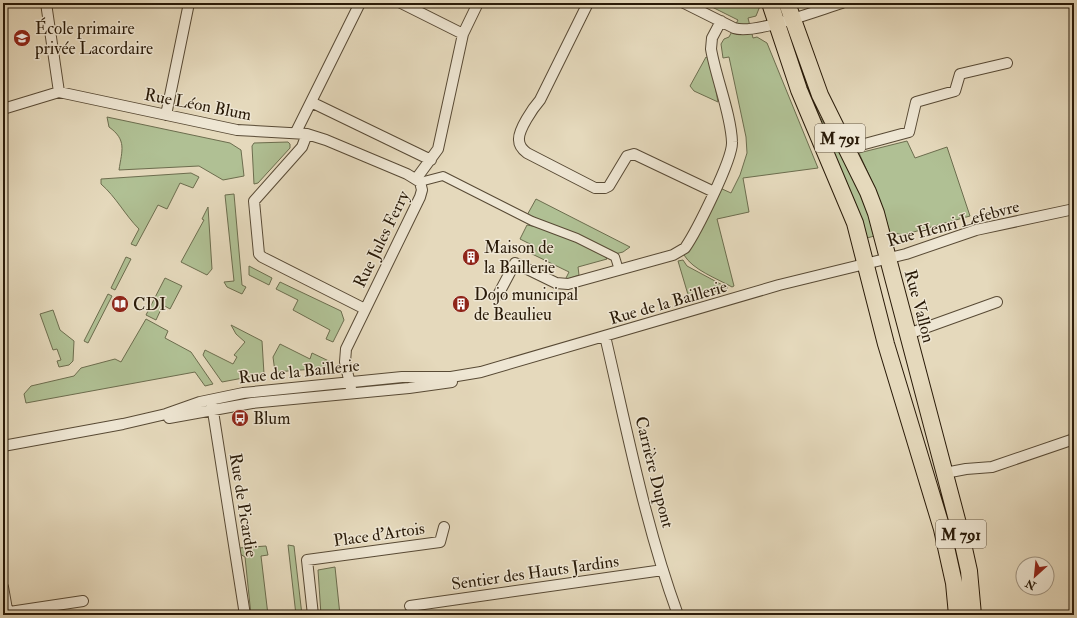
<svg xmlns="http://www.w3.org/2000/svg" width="1077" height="618" viewBox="0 0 1077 618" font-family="'IM FELL Double Pica',serif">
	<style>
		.green { fill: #b0c094; stroke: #6c6d4e }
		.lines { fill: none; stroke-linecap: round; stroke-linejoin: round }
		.pedestrian-casing { stroke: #584a35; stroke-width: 10 }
		.minor-casing { stroke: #584a35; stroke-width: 12 }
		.primary-casing { stroke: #291a08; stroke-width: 18 }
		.pedestrian { stroke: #eee6d3; stroke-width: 8 }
		.minor { stroke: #eee6d3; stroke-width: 10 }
		.primary { stroke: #e5d9bc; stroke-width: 16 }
		.labels { text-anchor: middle; stroke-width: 3; stroke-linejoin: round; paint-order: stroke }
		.shield { fill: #eee6d3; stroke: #645745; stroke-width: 1 }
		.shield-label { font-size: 16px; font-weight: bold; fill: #291a08 }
		.poi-label { font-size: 17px; fill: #291a08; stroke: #eee6d3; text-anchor: start }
		.street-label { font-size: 17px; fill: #291a08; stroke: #eee6d3 }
	</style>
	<rect width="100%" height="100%" fill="#e5d9bc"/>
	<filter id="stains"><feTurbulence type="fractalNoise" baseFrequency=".005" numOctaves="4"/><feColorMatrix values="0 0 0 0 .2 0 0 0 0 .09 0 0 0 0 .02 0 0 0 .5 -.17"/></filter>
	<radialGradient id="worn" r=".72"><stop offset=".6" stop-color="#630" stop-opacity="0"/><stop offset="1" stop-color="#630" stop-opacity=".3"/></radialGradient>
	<!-- green -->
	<path class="green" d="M704 3H759L760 6 756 16 748 18 753 38 757 37 767 43 818 168 743 178 749 212 717 219 734 286 732 287C716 278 693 270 684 255L689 250 720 188 731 193 740 175 747 153 746 137 729 57 723 58 721 44 724 39 729 37 738 20Z
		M706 57 710 59 718 102 694 91 690 86Z
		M799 69 820 117 847 161 878 235 867 238 861 218 808 105Z
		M107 117 230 143 241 150 244 176 223 180 199 166 119 170C122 150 127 140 109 127Z
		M907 141 915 158 947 147 970 216 903 235 890 232 874 186 859 153Z
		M288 142 290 144V148L258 183 254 184 252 146 254 143Z
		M191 173 199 177 193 188 180 183 167 209 158 205 136 246 131 244 139 229C125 215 116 197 101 184V179Z
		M234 194 242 285 246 287 242 294 227 287 224 282 234 281 225 195Z
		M536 199 630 247 623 252 615 254 526 217Z
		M208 207 212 269 207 275 181 262 204 220 202 219Z
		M527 225 552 230 603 255 607 259 578 267 579 275 565 280 569 272 528 252 532 245 520 239Z
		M126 257 131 259 115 290 111 288Z
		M683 260 687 266 728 288 689 298 678 261Z
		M249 266 272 278 269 285 249 275Z
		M165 278 182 286 170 309 163 305 156 320 146 315Z
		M280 282 341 311 344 320 333 342 326 339 330 330 293 310 298 300 276 289Z
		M108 294 112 296 88 343 84 341Z
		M53 310 60 330 74 341 73 361 69 365 59 367 57 361 61 360 57 349 53 350 40 314Z
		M146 319 168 331 165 338 191 352 213 384 205 386 195 372 26 403 24 394 31 386 74 376 81 368 115 359 121 362Z
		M231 325 262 341 264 374 222 382 203 355 205 350 233 364 237 357 234 355 245 342 236 334Z
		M280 344 310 359 312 353 331 362 327 368 275 372 273 357Z
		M288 545 294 546 302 615H296Z
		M266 546 268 555 261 556 268 615H251L245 557 240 554 239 548Z
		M335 567 340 615H321L318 570Z"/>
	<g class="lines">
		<defs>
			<path id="pedestrian" d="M420 182 443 176 532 221 577 238 615 257 619 270"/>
			<path id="minor" d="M46 3 59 92 237 130 307 134 326 140 407 174 420 182 422 190 420 197 346 349 345 362 352 393
				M401 3 463 34 478 3
				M588 3 540 100C533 108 518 130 519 140 519 146 523 150 527 153L595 188H605L609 186 627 156 634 154 714 192
				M684 3 734 28C754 35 819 10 842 3
				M311 102 431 160
				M3 109 59 92
				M166 115 189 3
				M296 132 360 3
				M307 134 302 147 254 201 259 254 262 257 365 309
				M846 149 909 132 916 102 955 91 960 74 1007 63
				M416 179 438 149 463 34
				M498 295 515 263 556 283 568 284 673 255 685 248C696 232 733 159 732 142 731 114 716 78 711 49L712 38 721 21
				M908 334 997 302
				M605 336C627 430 645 525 678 615
				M212 405 245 615
				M169 418 252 403 409 388 452 382
				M3 446 123 424 166 414 200 402 243 393 402 377H451L481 372 779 285 906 254 976 230 1074 209
				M945 473 966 469 992 467 1074 439
				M3 587 8 615
				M410 606 663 570
				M3 613 83 601
				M313 615 307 560 440 542 444 527"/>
			<path id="primary" d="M770 3 799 90 855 223 886 344 942 529 954 583 957 615
				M787 3 820 95 868 192 876 213 961 535 969 571 973 615"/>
		</defs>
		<!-- pedestrian casing -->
		<use href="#pedestrian" class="pedestrian-casing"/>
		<!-- minor casing -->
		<use href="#minor" class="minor-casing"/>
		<!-- primary casing -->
		<use href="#primary" class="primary-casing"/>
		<!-- pedestrian -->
		<use href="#pedestrian" class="pedestrian"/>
		<!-- minor -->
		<use href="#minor" class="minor"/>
		<!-- primary -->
		<use href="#primary" class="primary"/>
	</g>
	<!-- icons -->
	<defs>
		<symbol id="school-disc" viewBox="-11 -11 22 22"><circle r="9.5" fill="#8f2418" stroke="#eee6d3"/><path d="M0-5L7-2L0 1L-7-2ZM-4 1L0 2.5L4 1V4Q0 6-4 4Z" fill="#fff"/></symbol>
		<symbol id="building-disc" viewBox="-11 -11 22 22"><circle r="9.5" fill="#8f2418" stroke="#eee6d3"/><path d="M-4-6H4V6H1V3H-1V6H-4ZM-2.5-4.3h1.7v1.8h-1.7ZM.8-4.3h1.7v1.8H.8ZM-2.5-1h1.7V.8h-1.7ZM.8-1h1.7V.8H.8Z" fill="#fff"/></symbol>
		<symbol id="library-disc" viewBox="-11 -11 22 22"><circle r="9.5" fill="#8f2418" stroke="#eee6d3"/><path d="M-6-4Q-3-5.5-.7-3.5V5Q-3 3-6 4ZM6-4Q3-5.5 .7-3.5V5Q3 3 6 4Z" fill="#fff"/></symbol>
		<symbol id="bus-disc" viewBox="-11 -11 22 22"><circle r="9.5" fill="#8f2418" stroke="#eee6d3"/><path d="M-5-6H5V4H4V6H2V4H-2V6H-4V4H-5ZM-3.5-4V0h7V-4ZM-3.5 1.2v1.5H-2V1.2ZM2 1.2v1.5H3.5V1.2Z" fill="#fff"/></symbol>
	</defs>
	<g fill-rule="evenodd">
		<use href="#school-disc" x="12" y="28" width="20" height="20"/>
		<use href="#building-disc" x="461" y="247" width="20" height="20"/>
		<use href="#library-disc" x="110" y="294" width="20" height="20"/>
		<use href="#building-disc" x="451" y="294" width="20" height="20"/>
		<use href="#bus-disc" x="230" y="408" width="20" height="20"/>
	</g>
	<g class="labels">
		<!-- shield labels -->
		<g class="shield">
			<rect x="815" y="124" width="50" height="28" rx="3"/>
			<rect x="936" y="520" width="50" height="28" rx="3"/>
		</g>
		<g class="shield-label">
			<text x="840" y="144">M 791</text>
			<text x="961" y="540">M 791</text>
		</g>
		<!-- poi labels -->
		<g class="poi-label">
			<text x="35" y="34">École primaire<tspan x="35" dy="20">privée Lacordaire</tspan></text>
			<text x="484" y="253">Maison de<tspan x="484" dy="20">la Baillerie</tspan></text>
			<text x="474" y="300">Dojo municipal<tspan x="474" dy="20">de Beaulieu</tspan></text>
			<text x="133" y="310">CDI</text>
			<text x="253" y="424">Blum</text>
		</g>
		<!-- street labels -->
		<g class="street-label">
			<text transform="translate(198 104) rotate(11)" y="6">Rue Léon Blum</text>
			<text transform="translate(953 223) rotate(-15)" y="6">Rue Henri Lefebvre</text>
			<text transform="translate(381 239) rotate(-64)" y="6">Rue Jules Ferry</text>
			<text transform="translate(668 302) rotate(-16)" y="6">Rue de la Baillerie</text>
			<text transform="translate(920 306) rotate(75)" y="6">Rue Vallon</text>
			<text transform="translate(299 371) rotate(-6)" y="6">Rue de la Baillerie</text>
			<text transform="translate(655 472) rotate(76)" y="6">Carrière Dupont</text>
			<text transform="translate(244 505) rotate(81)" y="6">Rue de Picardie</text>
			<text transform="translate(379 534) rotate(-8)" y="6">Place d'Artois</text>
			<text transform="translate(535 572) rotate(-8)" y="6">Sentier des Hauts Jardins</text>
		</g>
	</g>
	<!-- margin -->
	<rect width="1077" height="618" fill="none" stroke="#e5d9bc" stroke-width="16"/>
	<rect x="4" y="4" width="1069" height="610" fill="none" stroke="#291a08" stroke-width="2"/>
	<rect x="8" y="8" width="1061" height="602" fill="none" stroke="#291a08"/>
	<!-- north arrow -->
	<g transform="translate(1035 576) rotate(207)"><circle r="19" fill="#eee6d3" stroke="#9f9482"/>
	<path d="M0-3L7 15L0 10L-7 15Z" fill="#8f2418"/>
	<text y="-6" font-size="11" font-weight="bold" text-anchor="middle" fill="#291a08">N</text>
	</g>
	<rect width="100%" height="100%" filter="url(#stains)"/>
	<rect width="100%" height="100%" fill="url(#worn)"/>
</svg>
